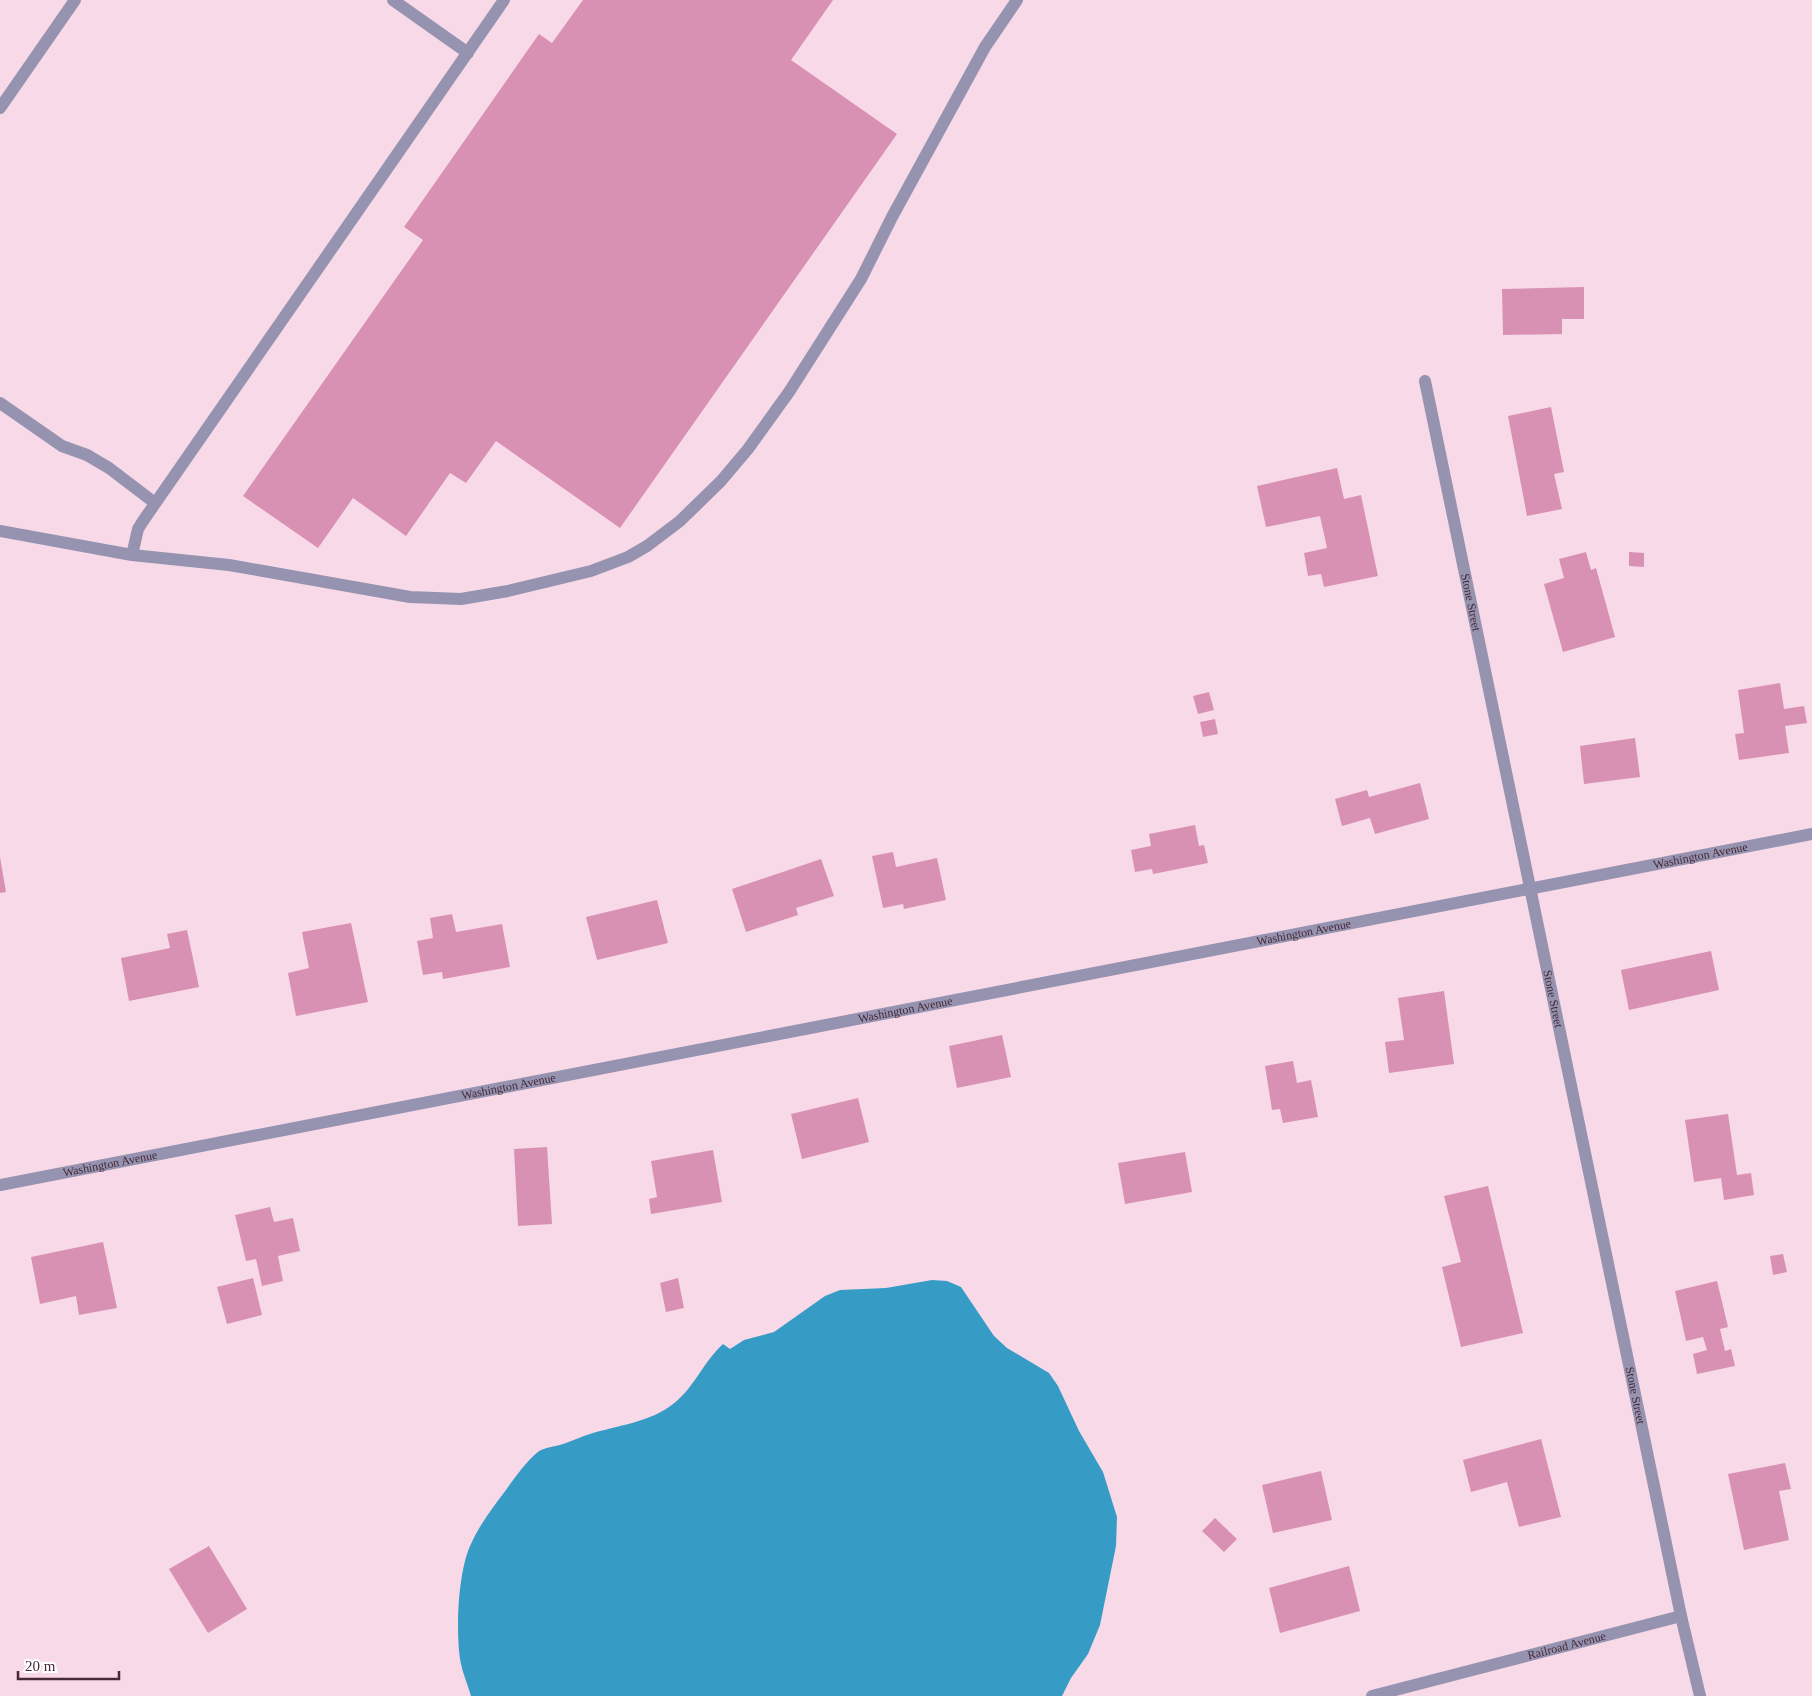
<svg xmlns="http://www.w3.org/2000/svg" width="1812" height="1696" viewBox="0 0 1812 1696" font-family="'Times New Roman',serif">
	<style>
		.water { fill: #369cc6 }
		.building { fill: #d991b3 }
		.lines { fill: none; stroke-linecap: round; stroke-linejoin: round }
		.lane { stroke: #9693b1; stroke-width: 12 }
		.street { stroke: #9693b1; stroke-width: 12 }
		.labels { text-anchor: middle; stroke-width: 5; stroke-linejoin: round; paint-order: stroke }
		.street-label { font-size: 12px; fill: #472937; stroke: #fff }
	</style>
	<rect width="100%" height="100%" fill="#f8d9e7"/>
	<!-- water -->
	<path class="water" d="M932 1280 947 1281 961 1287 994 1336 1007 1348 1049 1373 1058 1386 1079 1431 1103 1472 1117 1517 1116 1546 1100 1625 1088 1654 1071 1678 1062 1696H471C468 1685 463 1674 461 1664 455 1634 458 1570 471 1544 480 1524 493 1507 506 1490 513 1480 531 1455 541 1450 548 1447 558 1446 566 1443 572 1441 578 1438 584 1436 612 1426 644 1424 669 1407 694 1390 702 1363 723 1344L730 1349 744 1340 774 1332 825 1296 840 1290 886 1288Z"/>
	<!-- building -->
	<path class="building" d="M583 0H833L791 60 897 134 620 528 496 441 466 483 450 473 406 536 353 498 318 548 243 496 423 240 404 227 539 34 552 43Z
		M1584 287V319H1562V334L1503 335 1502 289Z
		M1551 407 1564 472 1554 474 1562 509 1527 516 1508 416Z
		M1337 468 1344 499 1361 495 1378 576 1324 587 1321 574 1308 576 1304 553 1327 548 1320 516 1266 527 1257 486Z
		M1586 552 1591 570 1596 568 1615 637 1563 652 1544 584 1564 578 1559 559Z
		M1629 552 1644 553V567L1629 566Z
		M1780 683 1784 709 1804 706 1807 723 1785 726 1789 753 1739 760 1735 734 1744 733 1738 690Z
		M1209 692 1214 710 1198 714 1193 696Z
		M1215 719 1218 734 1203 737 1200 722Z
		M1635 738 1640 777 1584 784 1580 746Z
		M1420 783 1429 819 1375 834 1370 818 1342 826 1335 799 1367 790 1369 797Z
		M1195 825 1199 846 1204 845 1208 863 1153 874 1152 869 1135 872 1131 850 1151 846 1149 834Z
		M893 852 896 867 937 858 946 900 904 909 903 904 883 908 872 856Z
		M0 857 6 892 0 893Z
		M821 859 834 896 796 908 798 915 746 932 732 889Z
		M657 900 668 943 597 960 586 917Z
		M452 914 456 932 502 924 510 967 443 979 442 972 423 975 417 941 433 938 430 918Z
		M351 923 368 1002 296 1016 288 973 309 968 302 932Z
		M187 930 199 987 129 1001 121 958 170 948 167 934Z
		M1711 951 1719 990 1629 1010 1621 970Z
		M1444 991 1454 1064 1389 1073 1385 1042 1404 1040 1398 998Z
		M1002 1035 1011 1077 957 1088 949 1046Z
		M1293 1061 1297 1083 1311 1080 1318 1117 1283 1123 1280 1109 1272 1110 1265 1066Z
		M858 1098 869 1142 802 1159 791 1114Z
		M1728 1114 1737 1175 1751 1173 1754 1195 1724 1200 1721 1178 1694 1182 1685 1120Z
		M547 1147 552 1224 518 1226 514 1149Z
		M713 1150 722 1202 651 1214 649 1199 657 1197 651 1161Z
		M1185 1152 1192 1192 1125 1204 1118 1163Z
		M1488 1186 1523 1333 1461 1347 1442 1267 1461 1262 1444 1196Z
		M270 1207 274 1222 293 1218 300 1251 278 1256 283 1281 262 1286 256 1259 246 1261 235 1215Z
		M103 1242 117 1308 79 1315 76 1296 40 1304 31 1257Z
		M1783 1254 1787 1272 1773 1275 1770 1256Z
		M253 1278 262 1315 227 1324 217 1287Z
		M678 1278 684 1308 666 1312 660 1283Z
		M1717 1281 1728 1327 1720 1329 1725 1351 1731 1349 1735 1366 1697 1374 1693 1354 1707 1350 1703 1337 1686 1341 1675 1291Z
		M1541 1439 1561 1517 1519 1527 1507 1482 1471 1492 1463 1460Z
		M1785 1463 1791 1489 1779 1491 1789 1540 1744 1550 1728 1474Z
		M1321 1471 1332 1520 1273 1533 1262 1485Z
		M1215 1518 1237 1539 1224 1552 1202 1531Z
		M209 1546 247 1609 208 1633 169 1569Z
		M1349 1566 1360 1611 1280 1633 1269 1588Z"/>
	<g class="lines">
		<!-- lane -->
		<path class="lane" d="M393 0 468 53
			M0 108 75 0
			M0 403 62 446 87 455 109 468 155 503
			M0 531 132 555 138 529 143 521 504 0
			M132 555 229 565 410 597 461 599 508 591 591 571 628 557 647 546 680 521 721 481 748 449 789 392 861 279 892 217 985 47 1017 0"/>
		<!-- street -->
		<g class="street">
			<path id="s1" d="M1425 381 1681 1616 1700 1696"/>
			<path id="s2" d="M0 1185 1812 834"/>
			<path id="s3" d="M1372 1696 1681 1616"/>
		</g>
	</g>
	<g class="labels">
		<!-- street labels -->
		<g class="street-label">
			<text dy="4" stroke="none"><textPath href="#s1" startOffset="226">Stone Street</textPath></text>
			<text dy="4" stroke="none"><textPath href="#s2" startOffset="1732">Washington Avenue</textPath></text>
			<text dy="4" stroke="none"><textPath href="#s2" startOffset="1328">Washington Avenue</textPath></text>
			<text dy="4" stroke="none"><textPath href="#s1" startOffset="631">Stone Street</textPath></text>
			<text dy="4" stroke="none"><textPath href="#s2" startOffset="922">Washington Avenue</textPath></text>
			<text dy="4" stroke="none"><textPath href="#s2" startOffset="518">Washington Avenue</textPath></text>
			<text dy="4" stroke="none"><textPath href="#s2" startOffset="112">Washington Avenue</textPath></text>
			<text dy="4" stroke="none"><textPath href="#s1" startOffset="1036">Stone Street</textPath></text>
			<text dy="4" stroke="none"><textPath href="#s3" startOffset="201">Railroad Avenue</textPath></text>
		</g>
	</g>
	<!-- scale -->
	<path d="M18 1671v8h101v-8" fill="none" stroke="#472937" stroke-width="2.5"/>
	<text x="25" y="1671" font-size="15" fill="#472937" stroke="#ffffff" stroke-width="4" paint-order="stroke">20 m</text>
</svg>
